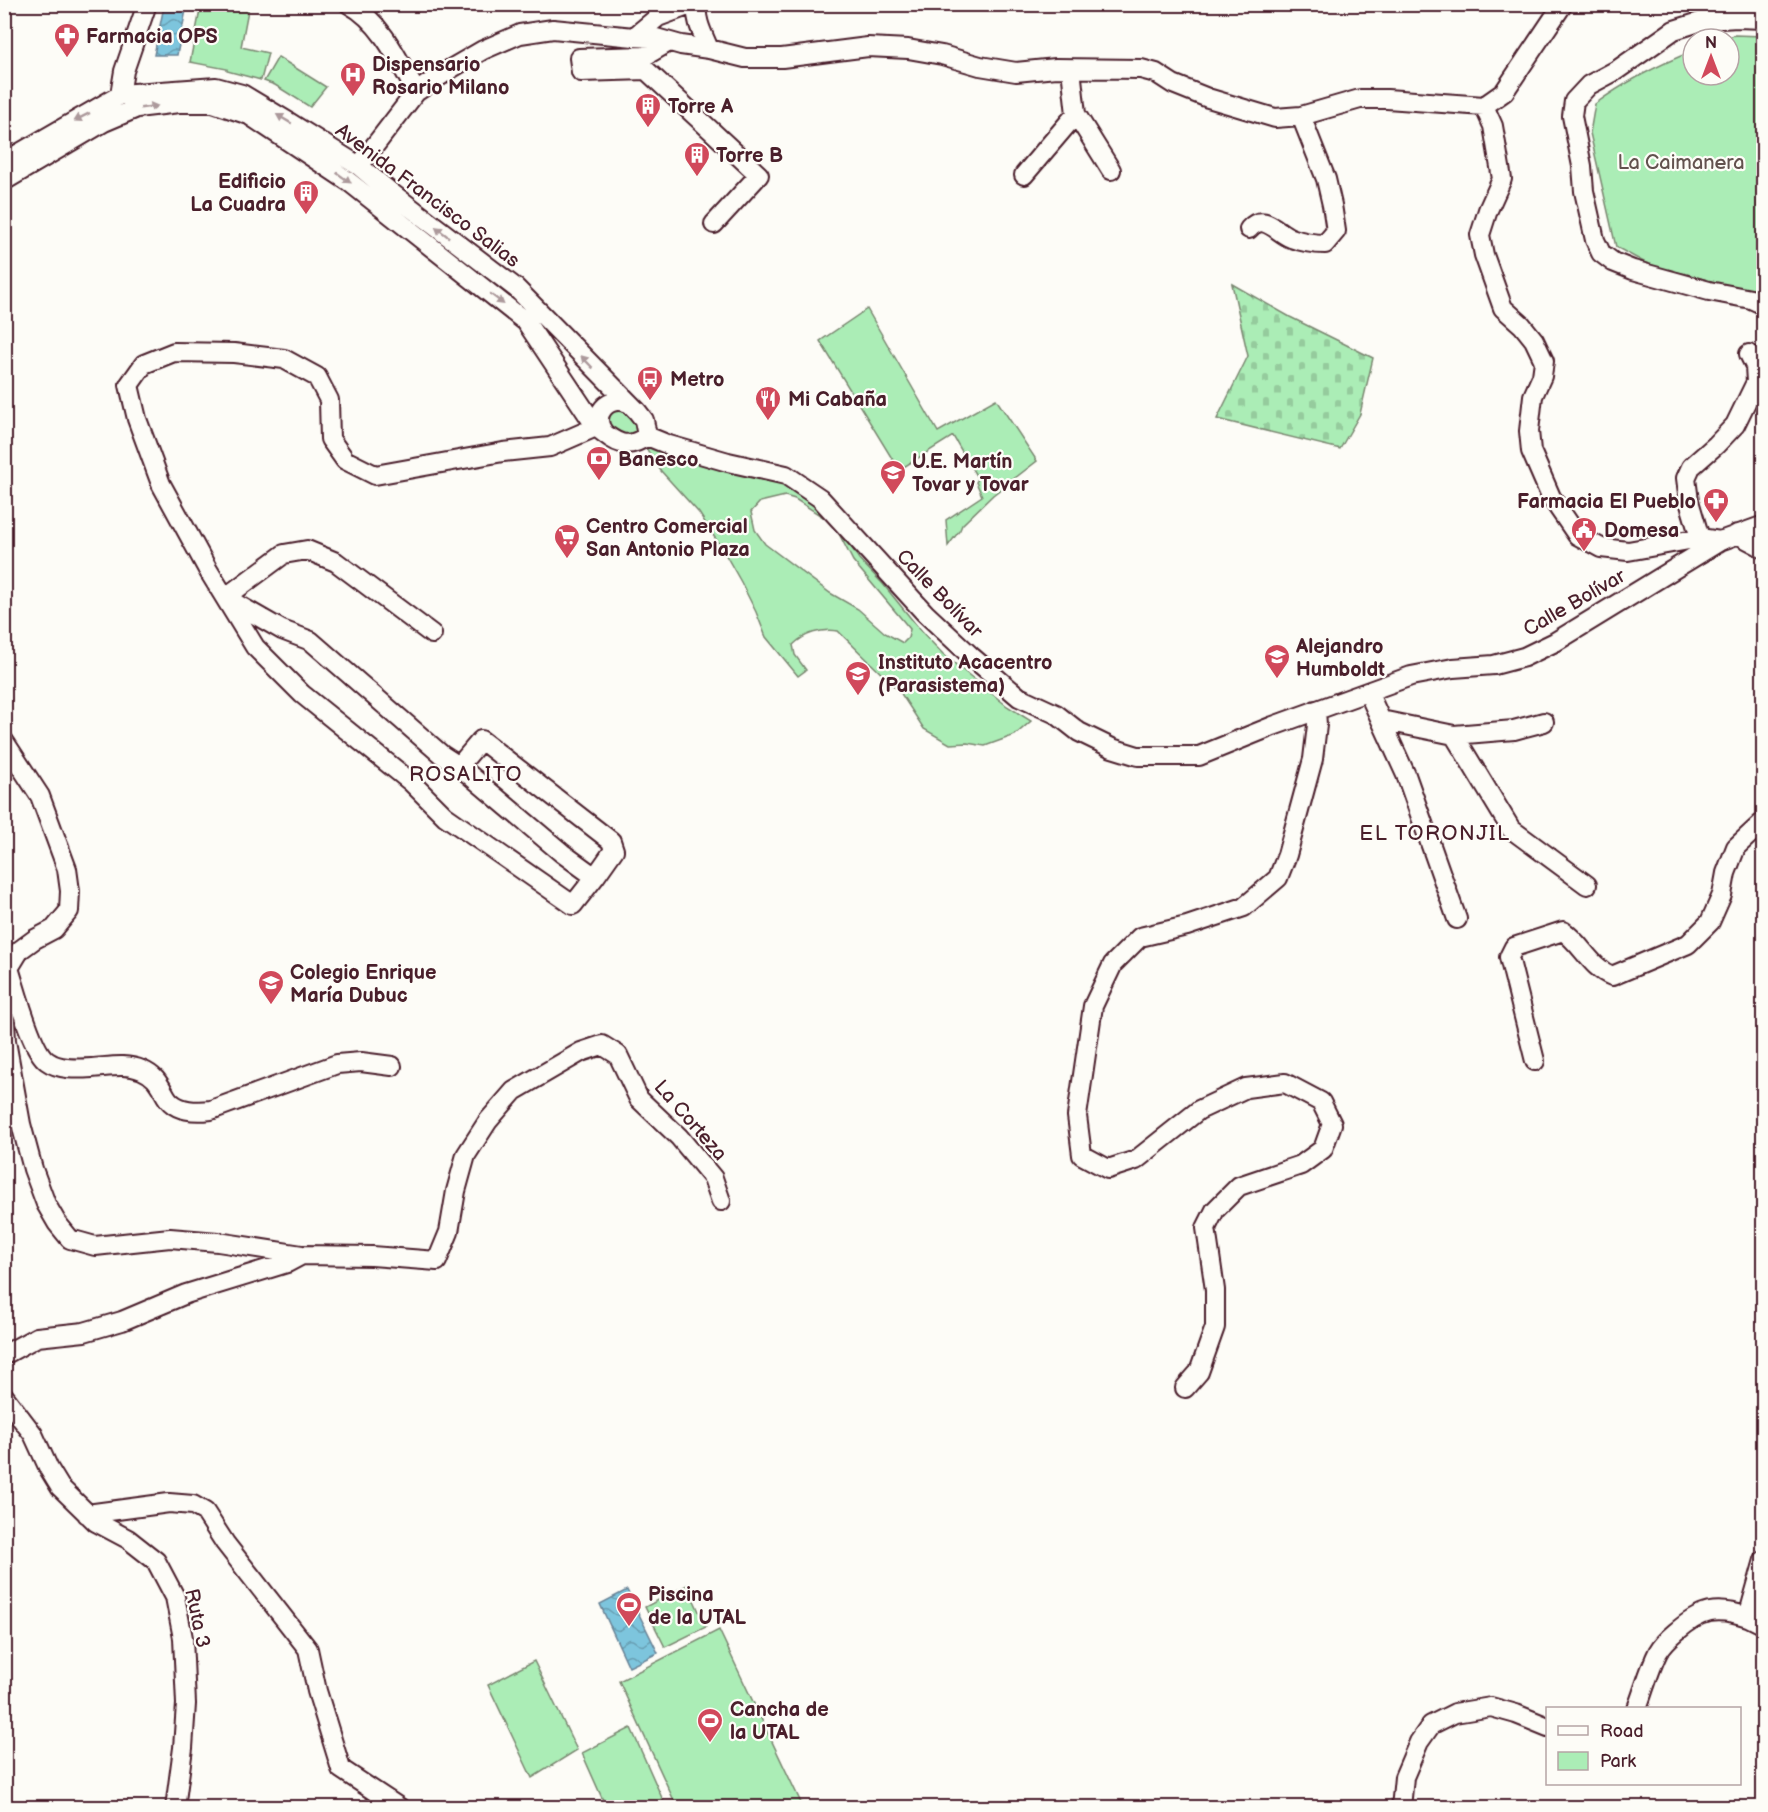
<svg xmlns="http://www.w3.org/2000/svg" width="1768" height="1812" viewBox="0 0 1768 1812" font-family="'Balsamiq Sans',sans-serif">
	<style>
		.green { fill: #abedb6; stroke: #7a8670; stroke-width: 1.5 }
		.cemetery { fill: url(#cemetery-stones); stroke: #7a8670; stroke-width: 1.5 }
		.water { fill: url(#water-waves); stroke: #698396; stroke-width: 1.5 }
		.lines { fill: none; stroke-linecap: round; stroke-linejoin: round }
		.minor-casing { stroke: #4a1f2b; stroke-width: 22 }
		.minor { stroke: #fdfcf7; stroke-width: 18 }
		.oneway { fill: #ac999b }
		.labels { text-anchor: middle; stroke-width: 4.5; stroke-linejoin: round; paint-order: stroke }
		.poi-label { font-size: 20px; font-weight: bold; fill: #4a1f2b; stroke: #fdfcf7; text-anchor: start }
		.park-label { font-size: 20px; fill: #62524e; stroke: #fdfcf7 }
		.street-label { font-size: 20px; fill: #4a1f2b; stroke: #fdfcf7 }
		.neighbourhood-label { font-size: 21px; letter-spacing: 1.5px; fill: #4a1f2b; stroke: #fdfcf7 }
	</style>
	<defs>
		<pattern id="cemetery-stones" width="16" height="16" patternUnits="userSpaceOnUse" patternTransform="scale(1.5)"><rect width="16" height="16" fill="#abedb6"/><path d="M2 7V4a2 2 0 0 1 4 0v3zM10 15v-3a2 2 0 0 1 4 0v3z" fill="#95cb9d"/></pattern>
		<pattern id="water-waves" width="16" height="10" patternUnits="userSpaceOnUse" patternTransform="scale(1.5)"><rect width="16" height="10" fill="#7dc5dd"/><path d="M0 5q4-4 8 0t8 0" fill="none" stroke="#689fb3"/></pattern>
	</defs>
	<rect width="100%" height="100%" fill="#fdfcf7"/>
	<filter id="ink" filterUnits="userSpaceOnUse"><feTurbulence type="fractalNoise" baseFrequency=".0167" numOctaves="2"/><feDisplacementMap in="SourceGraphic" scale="12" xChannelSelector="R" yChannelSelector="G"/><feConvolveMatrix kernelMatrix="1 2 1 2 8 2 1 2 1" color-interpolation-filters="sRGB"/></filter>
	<g filter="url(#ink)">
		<!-- green -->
		<path class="green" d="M201 5H249L241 47 268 53 261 80 227 71V69L190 62Z
			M1734 35 1763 36V297L1687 274 1653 267 1616 247 1590 133 1595 104C1625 82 1658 65 1693 51V75H1729V39H1725Z
			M278 57 326 87 310 107 275 85 264 81Z
			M867 309 938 432 996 399 1037 461 993 495 962 525 960 530 948 546 946 520 982 496 976 482 978 479 953 436 899 470 820 341Z
			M608 408 632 412 641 435 621 440 603 420Z
			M644 445 771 477C789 486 818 501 826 519L795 499 785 496 760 502 751 512 755 530 765 544 830 593 858 609 885 633 903 643 908 638 910 629 853 561 834 524 841 531 859 559 883 584 922 632 943 654 1007 706 1031 721 1015 735 985 746 967 743 950 744 924 729 900 692 838 631C821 628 804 634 793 645L795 655 806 670 798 676 766 637 756 612 741 582 724 552 699 513 661 471Z
			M687 1585 706 1627 665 1647 645 1607Z
			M719 1630 803 1807H677L619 1681Z
			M534 1661 577 1750 532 1778 488 1685Z
			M631 1728 666 1807H606L582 1753Z"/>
		<!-- cemetery -->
		<path class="cemetery" d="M1232 284 1290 317 1373 358 1360 414 1340 449 1217 419 1248 356Z"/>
		<!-- water -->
		<path class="water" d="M170 5H187L177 55H154L163 11Z
			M627 1590 658 1653 629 1667 600 1604Z"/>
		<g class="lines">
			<defs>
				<path id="minor" d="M349 4C381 21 399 61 416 92
					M697 4C695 21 703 34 709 49
					M1764 19 1737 18 1706 20 1674 30 1617 70 1589 85 1574 101 1572 116 1582 166 1584 191 1595 240 1601 253 1613 262 1633 270 1709 291 1751 299 1764 305
					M634 37 658 17 693 4
					M669 42 645 56 579 58 581 72 646 70 759 175 714 224
					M1071 69 1076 114 1111 170
					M120 95 124 71 147 4
					M1484 106 1493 126 1502 179 1488 210 1480 235 1484 255 1503 308 1522 325 1534 340 1544 361 1542 376 1533 396 1529 431 1531 451 1551 497 1577 535 1601 548 1628 551 1700 538 1720 541
					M4 162 120 95 134 93 216 87 242 94 287 121 359 166 389 191 516 288 637 411 644 420 647 436
					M359 166 416 92 452 68 483 50 520 34 553 29 634 37 656 38 681 45 709 49 745 58H782L868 47 908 49 942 55 980 66 1016 72 1056 68 1141 69 1156 73 1173 84 1208 98 1275 118 1301 116 1360 99H1387L1484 106 1504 92 1563 4
					M1024 175 1076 114
					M4 181 104 122 137 108 179 103H213L249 115 348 181 526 322 596 427C614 441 625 452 647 436
					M1249 229C1264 212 1276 232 1291 238 1302 242 1313 244 1325 244L1336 231 1332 205 1326 179 1301 116
					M604 433C590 415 608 395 628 403
					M647 436 669 445 728 462 786 475 820 498 925 613 972 657 1019 697 1056 714 1079 732 1112 748 1138 756H1199L1273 726 1411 676 1453 668 1494 665 1524 657 1555 642 1720 541 1764 525
					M1737 534 1758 545 1764 549
					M1700 538 1689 501 1686 478 1691 467 1716 445 1735 425 1756 382 1755 366 1749 354
					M226 597 284 554 307 550 336 562 432 634
					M226 598 282 630 311 641 442 755 459 766
					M1368 692 1406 775 1457 919
					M1381 720 1454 735 1511 829 1587 885
					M1454 735 1514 730 1544 722
					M4 741 40 796 67 869 70 891 69 911 54 929 35 939 20 950 9 968 6 977
					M595 877 562 853 459 766 481 740 611 841 614 850 595 877 573 905 445 816 411 782 302 694 255 647 208 570 161 484 137 419 129 385 144 364 174 352 234 353 284 359 317 377 329 400 330 439 345 460 375 475 503 452 550 447 596 427
					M9 968C16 989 31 1050 47 1061 59 1070 78 1069 92 1068 109 1067 126 1063 142 1070 156 1076 159 1084 166 1096 175 1112 195 1112 211 1110L337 1064 361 1062 392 1066
					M4 1001 6 1041 21 1124 33 1169 46 1204 57 1223 70 1239 95 1246 170 1238 218 1242 302 1255 372 1256 437 1261 449 1232 456 1191 466 1155 488 1121 514 1091 581 1052 602 1045 618 1055 639 1099 679 1137 713 1178 721 1201
					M1535 1061 1509 957 1514 947 1563 931C1581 943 1591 968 1612 976L1688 944 1710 922 1722 895 1726 873 1736 847 1764 821
					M4 1355 37 1337 84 1332 122 1321 186 1294 287 1263 302 1255
					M1185 1388 1199 1372 1215 1327V1290L1206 1228 1215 1210 1239 1186 1301 1165 1323 1149 1332 1124 1321 1102 1285 1083 1246 1088 1199 1110 1136 1160 1108 1169 1082 1155 1077 1116 1093 1006 1113 964 1140 937 1187 926 1244 907 1278 878 1287 855 1313 759 1317 725 1316 710
					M4 1396 33 1434 49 1469 60 1487 96 1522 128 1539 156 1561 175 1597 183 1638 186 1704 183 1748 175 1808
					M87 1514 169 1503 193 1505 205 1512 225 1543 308 1649 317 1691 341 1769 400 1808
					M1764 1560 1748 1617 1764 1625
					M1637 1708C1644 1690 1649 1670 1658 1652 1662 1645 1670 1637 1676 1632 1701 1610 1716 1606 1748 1617
					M1401 1808 1404 1777 1419 1742 1431 1725 1455 1713 1491 1707 1516 1714 1548 1727"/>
			</defs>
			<!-- minor casing -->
			<use href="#minor" class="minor-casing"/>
			<!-- minor -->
			<use href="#minor" class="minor"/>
		</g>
		<!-- one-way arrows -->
		<defs><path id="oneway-solid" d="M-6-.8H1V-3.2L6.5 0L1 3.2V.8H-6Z" transform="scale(1.5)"/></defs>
		<g class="oneway">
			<use href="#oneway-solid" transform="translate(149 107) rotate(-8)"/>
			<use href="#oneway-solid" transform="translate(82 117) rotate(153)"/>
			<use href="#oneway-solid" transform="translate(284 119) rotate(-149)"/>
			<use href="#oneway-solid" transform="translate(344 178) rotate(35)"/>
			<use href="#oneway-solid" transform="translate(442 232) rotate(-142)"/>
			<use href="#oneway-solid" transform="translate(497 299) rotate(38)"/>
			<use href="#oneway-solid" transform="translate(587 362) rotate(-134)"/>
		</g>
	</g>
	<!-- icons -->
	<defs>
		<symbol id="pharmacy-pin" viewBox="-11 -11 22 30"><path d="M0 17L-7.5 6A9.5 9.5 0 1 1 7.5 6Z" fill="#d1495b" stroke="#fdfcf7"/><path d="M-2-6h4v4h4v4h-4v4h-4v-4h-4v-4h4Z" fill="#fff"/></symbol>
		<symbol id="hospital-pin" viewBox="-11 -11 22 30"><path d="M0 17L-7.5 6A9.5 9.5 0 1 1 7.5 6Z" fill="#d1495b" stroke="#fdfcf7"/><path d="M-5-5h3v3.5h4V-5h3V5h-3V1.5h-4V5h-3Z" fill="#fff"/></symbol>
		<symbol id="building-pin" viewBox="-11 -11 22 30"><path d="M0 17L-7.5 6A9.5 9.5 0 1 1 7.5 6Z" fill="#d1495b" stroke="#fdfcf7"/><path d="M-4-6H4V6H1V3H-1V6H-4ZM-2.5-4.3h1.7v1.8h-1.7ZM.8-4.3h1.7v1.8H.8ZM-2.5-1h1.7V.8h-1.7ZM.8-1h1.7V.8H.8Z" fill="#fff"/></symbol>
		<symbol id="bus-pin" viewBox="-11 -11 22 30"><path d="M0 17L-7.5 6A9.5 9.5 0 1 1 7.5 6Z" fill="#d1495b" stroke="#fdfcf7"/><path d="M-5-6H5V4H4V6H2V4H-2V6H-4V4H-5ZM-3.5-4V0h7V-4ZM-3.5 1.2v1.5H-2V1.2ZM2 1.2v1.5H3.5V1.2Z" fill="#fff"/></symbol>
		<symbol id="restaurant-pin" viewBox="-11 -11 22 30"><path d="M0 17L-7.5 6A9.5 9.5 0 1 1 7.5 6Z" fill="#d1495b" stroke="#fdfcf7"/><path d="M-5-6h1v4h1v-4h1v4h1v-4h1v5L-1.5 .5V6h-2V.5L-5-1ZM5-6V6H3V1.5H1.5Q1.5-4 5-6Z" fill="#fff"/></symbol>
		<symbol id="bank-pin" viewBox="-11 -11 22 30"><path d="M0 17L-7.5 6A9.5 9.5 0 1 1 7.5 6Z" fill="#d1495b" stroke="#fdfcf7"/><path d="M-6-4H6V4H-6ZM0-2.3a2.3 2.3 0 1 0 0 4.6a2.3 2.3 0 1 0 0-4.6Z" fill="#fff"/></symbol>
		<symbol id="school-pin" viewBox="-11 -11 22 30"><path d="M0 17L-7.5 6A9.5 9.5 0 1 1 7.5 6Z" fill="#d1495b" stroke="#fdfcf7"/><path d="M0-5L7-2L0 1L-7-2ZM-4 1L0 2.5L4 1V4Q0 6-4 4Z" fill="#fff"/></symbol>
		<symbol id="civic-pin" viewBox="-11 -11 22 30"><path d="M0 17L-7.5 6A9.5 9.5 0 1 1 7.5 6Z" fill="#d1495b" stroke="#fdfcf7"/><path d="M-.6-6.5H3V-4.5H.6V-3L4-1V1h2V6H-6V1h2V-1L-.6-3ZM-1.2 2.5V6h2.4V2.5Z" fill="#fff"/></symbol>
		<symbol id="supermarket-pin" viewBox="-11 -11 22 30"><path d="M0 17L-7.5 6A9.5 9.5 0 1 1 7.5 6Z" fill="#d1495b" stroke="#fdfcf7"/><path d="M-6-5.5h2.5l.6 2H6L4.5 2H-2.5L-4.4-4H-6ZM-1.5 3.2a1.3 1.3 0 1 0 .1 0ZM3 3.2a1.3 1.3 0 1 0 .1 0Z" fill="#fff"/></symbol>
		<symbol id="university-pin" viewBox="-11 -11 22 30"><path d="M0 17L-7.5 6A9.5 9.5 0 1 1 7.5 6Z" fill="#d1495b" stroke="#fdfcf7"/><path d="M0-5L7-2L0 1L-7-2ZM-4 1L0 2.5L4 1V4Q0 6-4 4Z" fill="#fff"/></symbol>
		<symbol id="stadium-pin" viewBox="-11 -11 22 30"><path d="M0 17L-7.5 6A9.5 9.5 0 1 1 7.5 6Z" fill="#d1495b" stroke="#fdfcf7"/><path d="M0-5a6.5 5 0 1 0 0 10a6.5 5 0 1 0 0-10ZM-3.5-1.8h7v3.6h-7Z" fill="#fff"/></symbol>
	</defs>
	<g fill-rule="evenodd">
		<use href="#pharmacy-pin" x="52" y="21" width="30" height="40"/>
		<use href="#hospital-pin" x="338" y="60" width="30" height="40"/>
		<use href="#building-pin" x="633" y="91" width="30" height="40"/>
		<use href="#building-pin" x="682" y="140" width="30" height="40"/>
		<use href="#building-pin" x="291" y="178" width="30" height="40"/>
		<use href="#bus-pin" x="635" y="364" width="30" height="40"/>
		<use href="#restaurant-pin" x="753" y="384" width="30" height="40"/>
		<use href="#bank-pin" x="584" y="444" width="30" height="40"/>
		<use href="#school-pin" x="878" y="458" width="30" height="40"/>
		<use href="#pharmacy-pin" x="1701" y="486" width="30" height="40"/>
		<use href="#civic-pin" x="1569" y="515" width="30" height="40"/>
		<use href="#supermarket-pin" x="552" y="522" width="30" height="40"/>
		<use href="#school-pin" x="1262" y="642" width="30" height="40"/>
		<use href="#university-pin" x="843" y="659" width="30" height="40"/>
		<use href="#school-pin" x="256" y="968" width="30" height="40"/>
		<use href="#stadium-pin" x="614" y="1590" width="30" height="40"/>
		<use href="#stadium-pin" x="695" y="1706" width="30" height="40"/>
	</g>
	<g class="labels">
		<!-- poi labels -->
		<g class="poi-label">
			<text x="86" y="43">Farmacia OPS</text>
			<text x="372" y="71">Dispensario<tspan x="372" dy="23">Rosario Milano</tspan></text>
			<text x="668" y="113">Torre A</text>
			<text x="716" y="162">Torre B</text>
			<text x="286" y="188" text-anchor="end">Edificio<tspan x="286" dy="23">La Cuadra</tspan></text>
			<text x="670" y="386">Metro</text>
			<text x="788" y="406">Mi Cabaña</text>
			<text x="618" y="466">Banesco</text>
			<text x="912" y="468">U.E. Martín<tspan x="912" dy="23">Tovar y Tovar</tspan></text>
			<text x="1696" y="508" text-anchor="end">Farmacia El Pueblo</text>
			<text x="586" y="533">Centro Comercial<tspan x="586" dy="23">San Antonio Plaza</tspan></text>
			<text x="1604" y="537">Domesa</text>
			<text x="1296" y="653">Alejandro<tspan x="1296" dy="23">Humboldt</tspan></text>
			<text x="878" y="669">Instituto Acacentro<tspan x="878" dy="23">(Parasistema)</tspan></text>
			<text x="290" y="979">Colegio Enrique<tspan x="290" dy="23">María Dubuc</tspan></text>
			<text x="648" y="1601">Piscina<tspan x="648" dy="23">de la UTAL</tspan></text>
			<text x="730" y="1716">Cancha de<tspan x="730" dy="23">la UTAL</tspan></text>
		</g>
		<!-- park labels -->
		<g class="park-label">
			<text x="1681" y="169">La Caimanera</text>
		</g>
		<!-- street labels -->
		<g class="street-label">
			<text transform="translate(428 195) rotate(37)" y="7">Avenida Francisco Salias</text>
			<text transform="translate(940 593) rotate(46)" y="7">Calle Bolívar</text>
			<text transform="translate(1574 602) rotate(-30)" y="7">Calle Bolívar</text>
			<text transform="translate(691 1120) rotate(49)" y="7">La Corteza</text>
			<text transform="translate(198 1618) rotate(78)" y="7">Ruta 3</text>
		</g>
		<!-- neighbourhood labels -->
		<g class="neighbourhood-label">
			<text x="466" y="781">ROSALITO</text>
			<text x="1435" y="840">EL TORONJIL</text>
		</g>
	</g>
	<!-- margin -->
	<rect width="1768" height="1812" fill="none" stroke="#fdfcf7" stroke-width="24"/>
	<rect x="12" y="12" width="1744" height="1788" fill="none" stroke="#4a1f2b" stroke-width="2" filter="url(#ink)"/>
	<!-- legend -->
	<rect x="1546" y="1707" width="195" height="78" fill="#fdfcf7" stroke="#b5a4a5" stroke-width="1.5"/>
	<rect x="1558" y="1726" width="30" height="9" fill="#fdfcf7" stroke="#b5a4a5" stroke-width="1.5"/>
	<text x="1600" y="1737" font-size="18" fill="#4a1f2b">Road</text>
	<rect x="1558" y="1752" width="30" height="18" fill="#abedb6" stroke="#b5a4a5" stroke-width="1.5"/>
	<text x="1600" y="1767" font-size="18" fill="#4a1f2b">Park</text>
	<!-- north arrow -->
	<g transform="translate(1711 57)"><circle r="28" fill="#fdfcf7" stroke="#b5a4a5" stroke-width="1.5"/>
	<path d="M0-4.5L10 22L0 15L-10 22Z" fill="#d1495b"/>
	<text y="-9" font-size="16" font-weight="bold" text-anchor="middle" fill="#4a1f2b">N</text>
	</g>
</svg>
